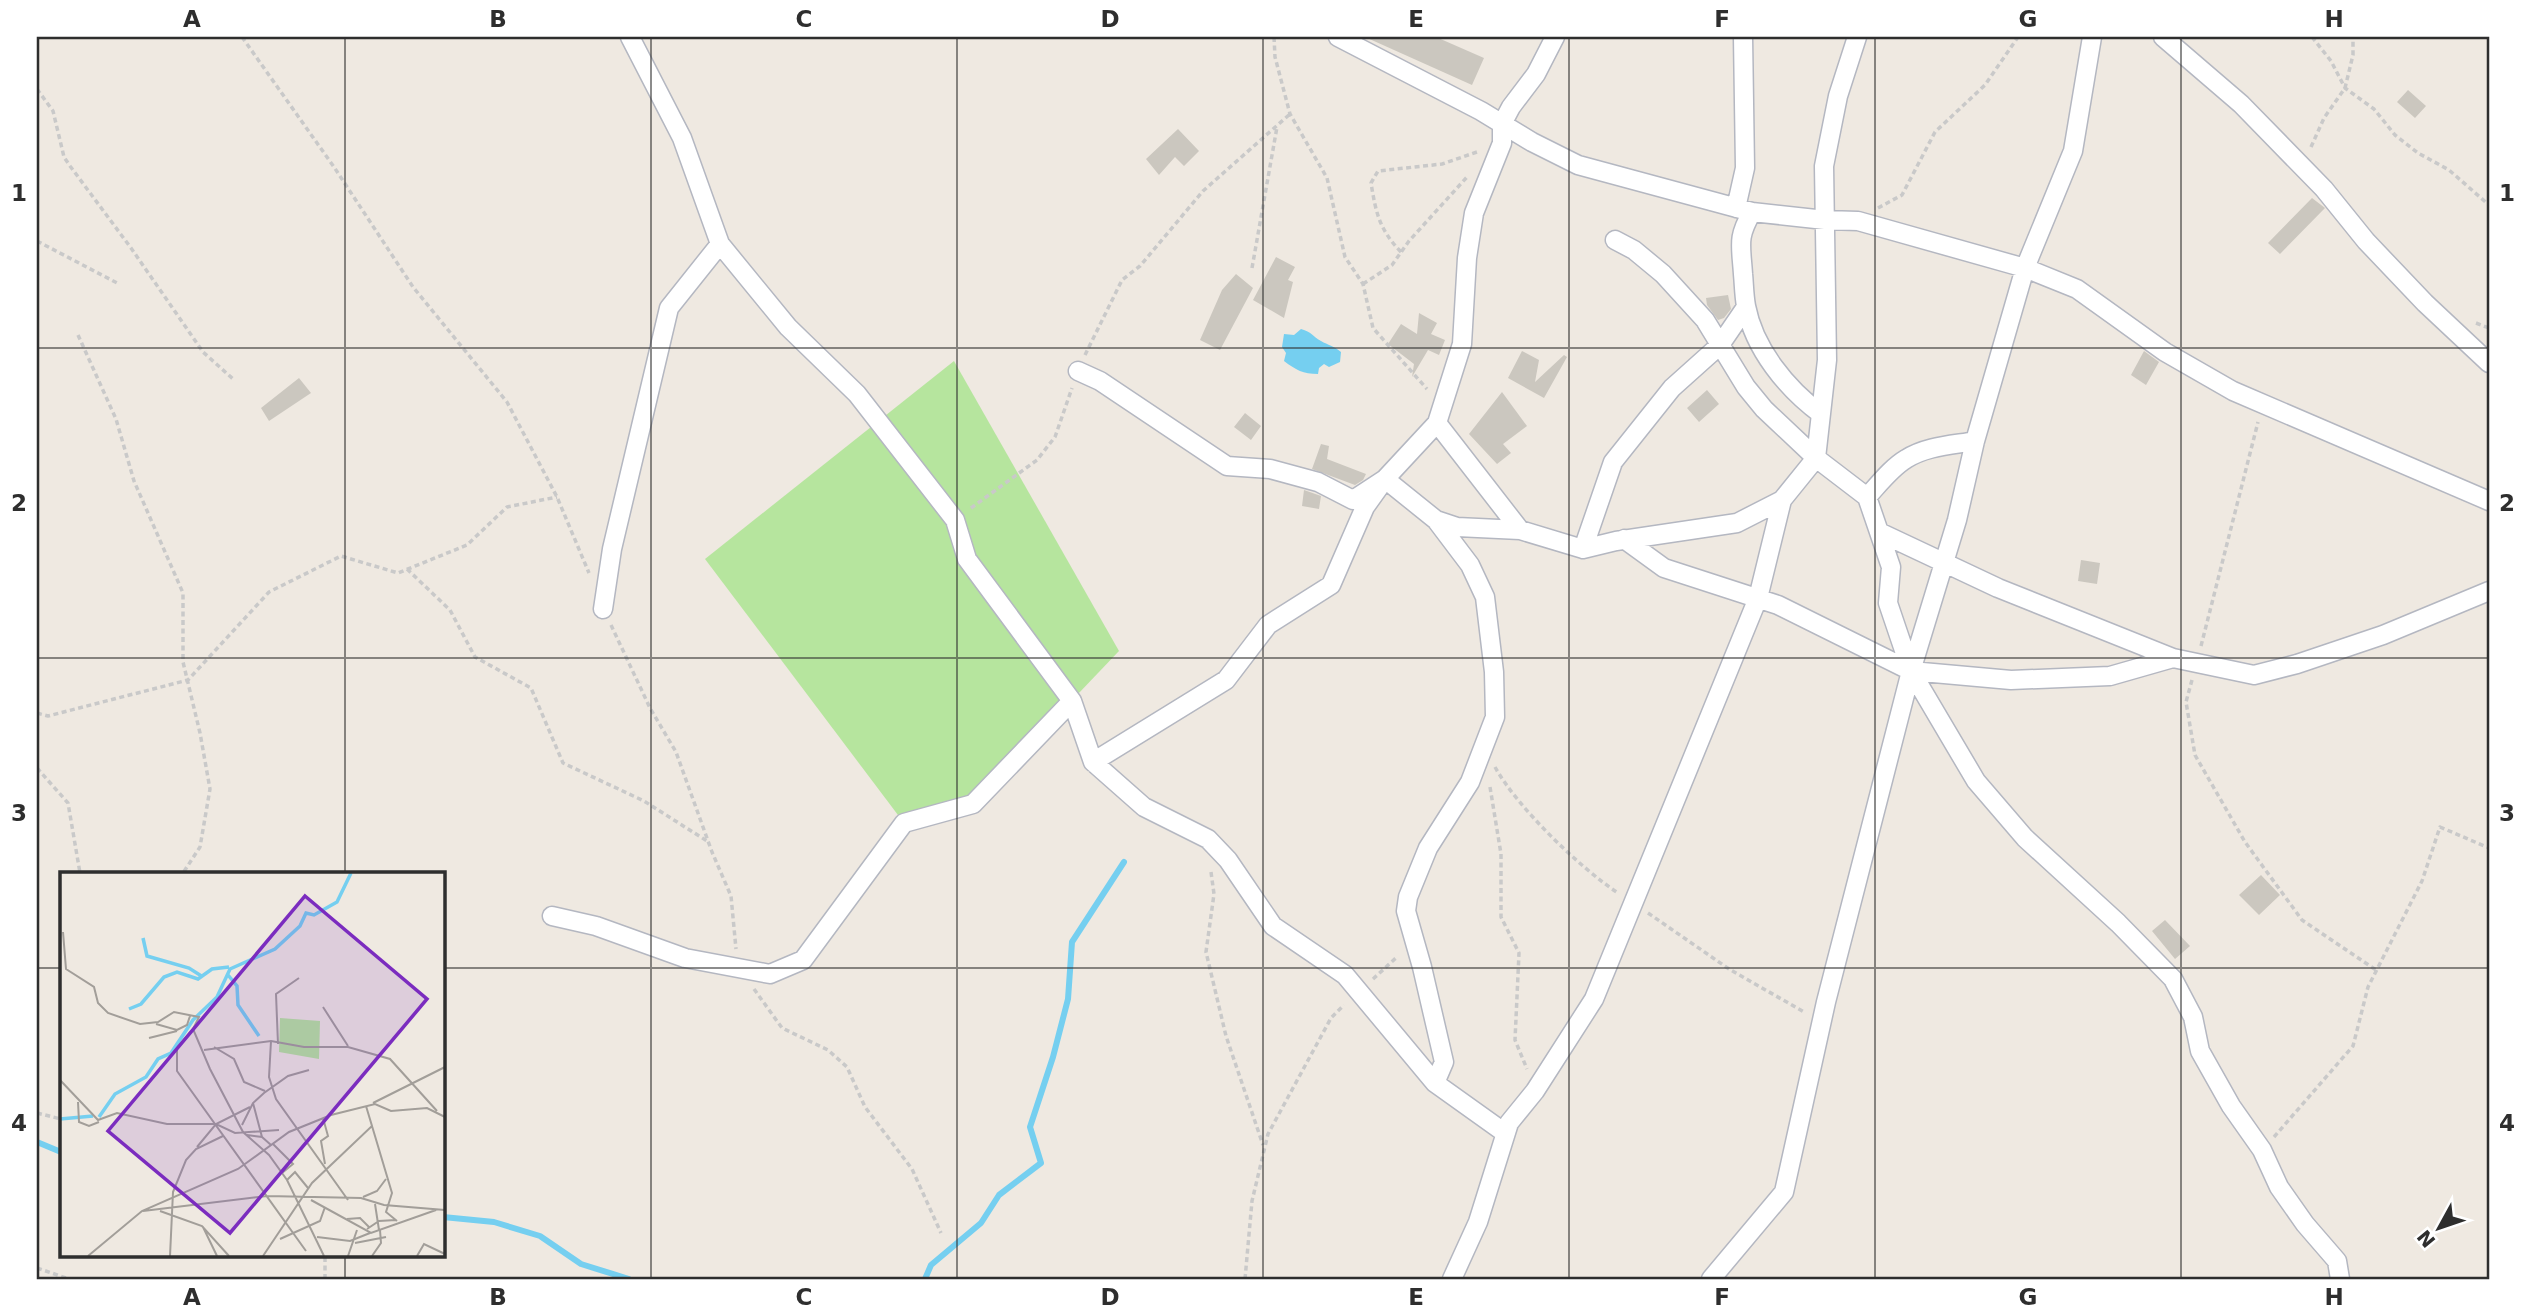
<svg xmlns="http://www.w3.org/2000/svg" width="2526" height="1316" viewBox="0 0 2526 1316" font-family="'DejaVu Sans',sans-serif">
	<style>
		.green { fill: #b6e59e }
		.water { fill: #75cff0 }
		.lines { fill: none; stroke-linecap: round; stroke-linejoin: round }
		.stream { stroke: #75cff0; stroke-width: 6 }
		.building { fill: #cbc7bf }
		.minor-casing { stroke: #b4b7c1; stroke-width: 21 }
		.path { stroke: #c9c9c9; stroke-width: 3.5; stroke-dasharray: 5 3.5; stroke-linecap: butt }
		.minor { stroke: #fff; stroke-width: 18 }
		.grid { fill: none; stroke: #2e2e2e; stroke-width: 2; stroke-opacity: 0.55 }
		.inset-river { fill: none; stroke: #75cff0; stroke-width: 3.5 }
		.inset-road { fill: none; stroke: #a29e99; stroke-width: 2 }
		.view { fill: #7b2cbf; fill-opacity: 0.15; stroke: #7b2cbf; stroke-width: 3.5 }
		.inset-edge { fill: none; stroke: #2e2e2e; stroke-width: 3.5 }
		.neatline { fill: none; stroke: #2e2e2e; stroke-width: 2.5 }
		.grid-label { font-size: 23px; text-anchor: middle; font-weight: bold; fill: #2e2e2e }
	</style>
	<rect width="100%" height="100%" fill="#efe9e1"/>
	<!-- green -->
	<path class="green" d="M954 361 1119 651 973 804 904 823 705 559Z"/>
	<!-- water -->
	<path class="water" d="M1301 329C1312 332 1312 336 1321 341 1328 345 1334 346 1341 352L1340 362 1329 367 1324 364 1319 368 1318 374C1303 374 1296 370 1284 361L1286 353 1282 347 1284 334 1294 335Z"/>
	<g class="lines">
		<!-- stream -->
		<path class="stream" d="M37 1142 61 1152
			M443 1217 494 1222 540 1236 581 1264 629 1279
			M925 1279 931 1265 981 1223 999 1195 1041 1163 1030 1127 1053 1057 1068 999 1072 942 1124 862"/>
	</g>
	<!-- building -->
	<path class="building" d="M1365 37H1436L1484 58 1472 85Z
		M2408 90 2426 106 2415 118 2397 102Z
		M1178 129 1199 151 1184 166 1175 157 1159 175 1146 159Z
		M2312 198 2325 208 2280 254 2268 243Z
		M1276 257 1295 267 1288 280 1293 282 1284 318 1253 300Z
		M1236 274 1253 288 1220 350 1200 340 1222 290Z
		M1728 295 1731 309 1724 318 1718 320 1707 305 1706 298Z
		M1419 313 1437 323 1431 334 1445 340 1439 355 1428 350 1412 377 1414 364 1388 344 1401 324 1417 334Z
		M1522 351 1539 360 1535 382 1564 355 1567 357 1544 398 1508 378Z
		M2144 351 2159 362 2146 385 2131 375Z
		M299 378 311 393 269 421 261 408Z
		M1707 390 1719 404 1699 422 1687 408Z
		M1502 392 1527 426 1503 444 1511 453 1497 464 1469 434Z
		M1245 413 1261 426 1251 440 1234 427Z
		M1321 444 1329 446 1327 459 1366 474 1363 480 1355 485 1312 469Z
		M1304 490 1321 496 1319 509 1302 506Z
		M2081 560 2100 563 2097 584 2078 581Z
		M2261 875 2280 895 2259 915 2239 895Z
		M2165 920 2190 946 2175 959 2152 931Z"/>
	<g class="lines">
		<defs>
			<path id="minor" d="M630 37 682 138 720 244 788 327 857 394 955 520 967 559 1072 701 1093 762 1144 807 1208 839 1228 860 1273 926 1345 975 1435 1083 1505 1133
				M1338 37 1481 111 1532 142 1578 165 1752 212 1825 220 1858 221 2025 268 2077 289 2165 352 2233 391 2489 501
				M2163 37 2241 104 2324 189 2366 241 2425 303 2489 363
				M1736 208 1745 168 1743 37
				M1752 212C1737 238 1741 244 1743 274 1744 284 1744 295 1746 306 1754 349 1787 389 1821 414
				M1615 240 1634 250 1663 274 1705 320 1746 387 1764 409 1816 458 1867 497 1891 567 1888 603 1911 671 1976 781 2025 838 2118 923 2173 979 2193 1017 2200 1051 2231 1106 2262 1150 2279 1187 2305 1224 2337 1261 2340 1279
				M1078 371 1100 381 1227 466 1270 469 1318 482 1353 500 1385 479 1436 520 1457 527 1520 530 1583 549 1616 541 1737 523 1782 500
				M1437 423 1520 530
				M1867 497C1879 484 1891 468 1906 459 1926 446 1953 445 1975 441
				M1879 532 1998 588 2173 658 2254 675 2297 664 2383 635 2489 591
				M1624 539 1664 568 1778 605 1911 671 2011 680 2110 676 2173 658
				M1583 549 1613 462 1672 388 1720 345 1746 307
				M603 609 612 549 669 308 720 244
				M1093 762 1226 680 1268 625 1331 585 1365 507 1385 479 1437 423 1462 344 1467 258 1474 213 1502 143V124L1511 107 1536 74 1555 37
				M552 916 596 926 685 958 770 974 803 960 904 823 973 804 1072 701
				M1435 1083 1444 1062 1422 967 1406 911 1408 897 1428 848 1470 782 1495 717 1494 672 1485 597 1470 565 1436 520
				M1452 1279 1478 1222 1509 1123 1535 1091 1594 999 1758 598 1782 500 1816 458 1827 360 1824 166 1838 96 1857 37
				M1711 1279 1784 1192 1826 1002 1911 671 1957 520 1975 441 2025 268 2073 151 2092 37"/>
		</defs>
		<!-- minor casing -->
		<use href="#minor" class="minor-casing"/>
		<!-- path -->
		<path class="path" d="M242 37 334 167 413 287 507 402 557 497 589 573
			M1274 37 1275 57 1290 114 1327 178 1345 257 1363 284 1373 328 1427 389
			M2312 37 2331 61 2345 88 2374 109 2395 135 2418 153 2449 170 2489 205
			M37 89 53 111 64 157 70 166 131 248 203 352 233 379
			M2311 147 2324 118 2345 88 2353 55V37
			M1878 208 1902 195 1935 132 1985 85 2018 37
			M37 241 119 284
			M1401 252C1379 229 1376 213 1371 183L1378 171 1442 164 1477 152
			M1252 268 1277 127
			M1363 284 1392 265 1409 241 1467 177
			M2476 323 2489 328
			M78 335 116 419 134 481 183 593V662L200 733 210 789 200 847 183 873
			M1085 355 1122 280 1140 266 1203 191 1290 114
			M971 508 1037 460 1055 437 1072 388
			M407 569 450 610 475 657 531 688 563 763 644 801 707 841
			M611 625 650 708 676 752 712 852 731 896 736 949
			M2201 646 2258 422
			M2192 680 2186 702 2195 755 2245 842 2302 920 2376 970
			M37 713 48 716 188 680 269 592 341 556 398 573 467 545 507 507 557 497
			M1495 767C1517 807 1580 868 1618 893
			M37 768 68 803 80 873
			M1490 787 1501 854V917L1519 953 1515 1040 1527 1069
			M1211 872 1214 894 1206 952 1226 1036 1263 1145
			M1648 913 1729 969 1804 1012
			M1373 979 1398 956
			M754 989 782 1028 828 1050 847 1067 865 1107 912 1169 941 1233
			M37 1113 61 1119
			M2274 1137 2353 1046 2368 987 2422 881 2440 827 2489 848
			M37 1268 69 1279
			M325 1279V1255
			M1245 1279 1252 1201 1268 1134 1331 1018 1344 1005"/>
		<!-- minor -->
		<use href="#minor" class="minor"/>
	</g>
	<!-- grid -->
	<path class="grid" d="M345 37V873M651 37V1279M957 37V1279M1263 37V1279M1569 37V1279M1875 37V1279M2181 37V1279M37 348H2489M37 658H2489M37 968H61M443 968H2489M345 1255V1279"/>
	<!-- overview -->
	<g transform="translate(60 872)">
		<rect width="385" height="385" fill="#efe9e1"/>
		<path d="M220 146 260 149 259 187 219 180Z" fill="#b6e59e"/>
		<path class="inset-river" d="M83 66 87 84 129 96 143 105M168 103 177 114 178 133 199 164M69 137 81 132 104 105 117 100 138 107 152 97 169 95M39 245 55 222 86 205 98 187 111 181 133 148 157 125 170 97 215 77 240 54 246 41 254 43 277 30 291 1M0 247 33 244"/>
		<path class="inset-road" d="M3 60 6 97 34 115 38 131 48 141 80 152 98 150 114 140 139 145 133 157 150 197 183 260 209 283 227 308 264 384M263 135 288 174M96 152 117 158 127 153 130 144M133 157 117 176V199L246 379M89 166 117 159M211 169 209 205 216 227 288 328M218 172 216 122 239 106M154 175 174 187 184 210 205 219M144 178 211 169 244 175H288L330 187 377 239M0 208 38 248 57 241 107 252H156L175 261 219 258M18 230 19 250 29 254 39 250M193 231 202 265M313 231 385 195M263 246 268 264 261 269 265 292M182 253 193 231 204 221 228 204 249 198M312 254 332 321 326 340 337 349M187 263 202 265 211 273M213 272 233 292 222 301M137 275 156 252 190 235M227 308 235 300 248 316M303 325 317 319 326 307M251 328 311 361 376 338M315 332 319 358M83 339 207 324 301 326 324 333 385 338M100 339 142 354 169 384M287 347 300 346 309 355M143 355 157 384M307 357 319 349 336 348M257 365 290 369 310 361M220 367 260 349 265 335M295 371 326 365M28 384 82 339 178 297 229 260 271 243 315 232 331 239 367 236 385 245M110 384 113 320 126 288 136 277 163 264M203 384 252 311 312 254 306 234M288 384 297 358M312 384 321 371 320 358M357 384 364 372 385 382"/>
		<path class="view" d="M245 24 367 127 170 361 48 259Z"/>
		<rect width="385" height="385" class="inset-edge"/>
	</g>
	<!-- border -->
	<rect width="2526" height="1316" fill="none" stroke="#ffffff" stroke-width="77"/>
	<!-- north arrow -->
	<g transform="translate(2439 1228) rotate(230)" stroke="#ffffff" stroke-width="5" paint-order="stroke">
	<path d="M0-5L12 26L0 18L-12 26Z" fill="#2e2e2e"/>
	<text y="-10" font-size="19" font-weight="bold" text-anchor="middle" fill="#2e2e2e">N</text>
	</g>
	<rect x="38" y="38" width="2450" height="1240" class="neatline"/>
	<g class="grid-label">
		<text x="192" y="27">A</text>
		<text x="498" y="27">B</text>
		<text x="804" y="27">C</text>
		<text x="1110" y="27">D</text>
		<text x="1416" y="27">E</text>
		<text x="1722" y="27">F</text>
		<text x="2028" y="27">G</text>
		<text x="2334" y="27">H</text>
		<text x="19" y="201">1</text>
		<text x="2507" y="201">1</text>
		<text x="19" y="511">2</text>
		<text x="2507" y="511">2</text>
		<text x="19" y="821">3</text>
		<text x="2507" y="821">3</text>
		<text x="19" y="1131">4</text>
		<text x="2507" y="1131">4</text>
		<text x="192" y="1305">A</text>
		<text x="498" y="1305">B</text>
		<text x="804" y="1305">C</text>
		<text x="1110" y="1305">D</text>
		<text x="1416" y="1305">E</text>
		<text x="1722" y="1305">F</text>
		<text x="2028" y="1305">G</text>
		<text x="2334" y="1305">H</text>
	</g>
</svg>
